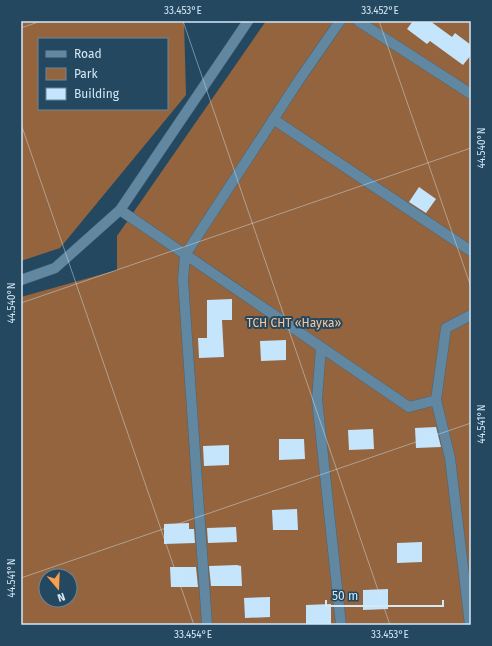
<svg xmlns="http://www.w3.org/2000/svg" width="492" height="646" viewBox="0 0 492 646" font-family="'Fira Sans',sans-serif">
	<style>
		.green { fill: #93643e; fill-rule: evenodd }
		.building { fill: #c5e5fc }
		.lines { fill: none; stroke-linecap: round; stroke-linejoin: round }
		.minor-casing { stroke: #456679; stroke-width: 11 }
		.minor { stroke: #6287a1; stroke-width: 10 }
		.ticks { fill: none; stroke: #d4e8f6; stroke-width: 1; stroke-opacity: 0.45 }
		.labels { text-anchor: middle; stroke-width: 4; stroke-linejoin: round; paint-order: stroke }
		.park-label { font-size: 12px; fill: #fcc69a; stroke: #244860 }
		.neatline { fill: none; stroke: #d4e8f6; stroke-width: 1.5 }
		.ticks-label { font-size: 10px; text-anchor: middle; fill: #d4e8f6 }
	</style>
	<rect width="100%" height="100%" fill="#244860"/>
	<!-- green -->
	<path class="green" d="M21 21H184L186 95 60 248 21 261ZM39 39H167V109H39Z
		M266 21H471V625H21V297L117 270V236ZM46 576H70V600H46Z"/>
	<!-- building -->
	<path class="building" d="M413 21H430L452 37 455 33 471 45V55L463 65 430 41 427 44 407 29Z
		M419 187 436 199 426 213 409 202Z
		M232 299V320H222L224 357 199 358 198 338H207V300Z
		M286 340V360L261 361 260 341Z
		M436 427 441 447 416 448 415 428Z
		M373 429 374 449 349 450 348 430Z
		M279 439H304L305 459 279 460Z
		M229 445V465L204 466 203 446Z
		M297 509 298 530H273L272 510Z
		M189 523V529H194L195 543 164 544V524Z
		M236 527 237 542 208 543 207 528Z
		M422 542V562L397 563V543Z
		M237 565 241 566 242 586H211L209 566Z
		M170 567H196L198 587H171Z
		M388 589V609L363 610V590Z
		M270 597V617L245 618 244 598Z
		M331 604V624L306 625V605Z"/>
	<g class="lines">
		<defs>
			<path id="minor" d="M358 21 471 94
				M273 119 471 251
				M120 210 409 407 436 400 446 328 471 315
				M21 280 55 268 120 210 248 21
				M321 348 317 399 341 625
				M436 400 450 458 470 625
				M207 625 183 280 185 255 299 80 340 21"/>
		</defs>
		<!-- minor casing -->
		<use href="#minor" class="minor-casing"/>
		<!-- minor -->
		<use href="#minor" class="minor"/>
	</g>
	<!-- ticks -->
	<path class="ticks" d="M183 21 390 625M379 21 471 287M21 28 41 21M21 124 194 625M21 303 471 148M21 578 471 423"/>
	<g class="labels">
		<!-- park labels -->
		<g class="park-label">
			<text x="294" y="327">ТСН СНТ «Наука»</text>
		</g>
	</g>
	<!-- border -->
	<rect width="492" height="646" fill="none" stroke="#244860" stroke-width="44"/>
	<!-- legend -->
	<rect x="38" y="38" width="130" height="72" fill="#244860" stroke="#6a889c"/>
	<rect x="46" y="51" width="20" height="6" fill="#6287a1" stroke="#6a889c"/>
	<text x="74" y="58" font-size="12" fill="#d4e8f6">Road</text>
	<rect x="46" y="68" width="20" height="12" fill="#93643e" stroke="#6a889c"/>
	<text x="74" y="78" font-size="12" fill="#d4e8f6">Park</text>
	<rect x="46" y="88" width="20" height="12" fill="#c5e5fc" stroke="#6a889c"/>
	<text x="74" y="98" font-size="12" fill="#d4e8f6">Building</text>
	<!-- north arrow -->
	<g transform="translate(58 588) rotate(161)"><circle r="19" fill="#244860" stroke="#6a889c"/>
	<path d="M0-3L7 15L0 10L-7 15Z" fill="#fa9f4e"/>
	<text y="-6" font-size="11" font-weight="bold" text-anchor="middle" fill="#d4e8f6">N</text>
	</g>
	<!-- scale -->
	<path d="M326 600v6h117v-6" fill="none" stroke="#d4e8f6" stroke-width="2"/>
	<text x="332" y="600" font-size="12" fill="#d4e8f6" stroke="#244860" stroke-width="3" paint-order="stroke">50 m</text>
	<rect x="22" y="22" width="448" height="602" class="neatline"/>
	<g class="ticks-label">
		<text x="183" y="14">33.453°E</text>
		<text x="380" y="14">33.452°E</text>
		<text transform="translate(481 148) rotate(-90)" y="4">44.540°N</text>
		<text transform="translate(11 303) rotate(-90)" y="4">44.540°N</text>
		<text transform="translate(481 424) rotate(-90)" y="4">44.541°N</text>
		<text transform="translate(11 578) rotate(-90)" y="4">44.541°N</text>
		<text x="193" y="638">33.454°E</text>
		<text x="390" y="638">33.453°E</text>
	</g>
</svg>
